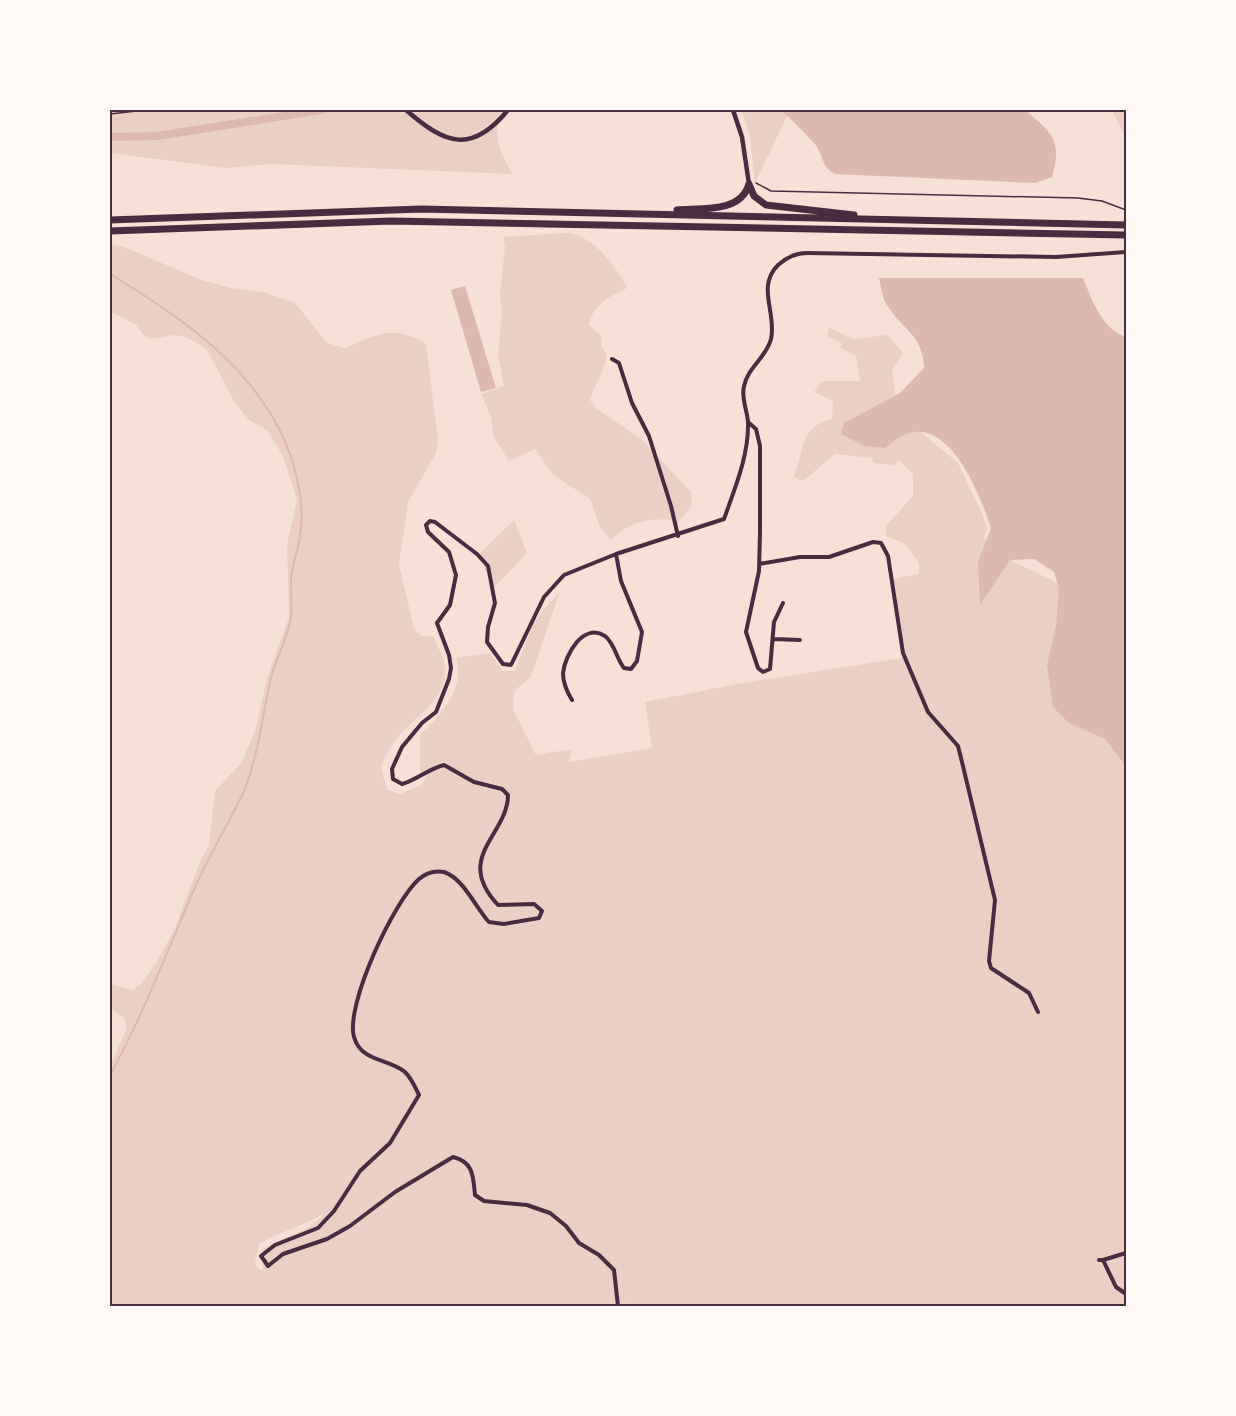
<svg xmlns="http://www.w3.org/2000/svg" width="1236" height="1416" viewBox="0 0 1236 1416" font-family="'Open Sans',sans-serif">
	<style>
		.green { fill: #ebcfc5; fill-rule: evenodd }
		.water { fill: #dcb8b0 }
		.lines { fill: none; stroke-linecap: round; stroke-linejoin: round }
		.stream { stroke: #dcb8b0; stroke-width: 2 }
		.canal { stroke: #dcb8b0; stroke-width: 8 }
		.path { stroke: #4a2c40; stroke-width: 1.5 }
		.minor { stroke: #4a2c40; stroke-width: 4 }
		.tertiary { stroke: #4a2c40; stroke-width: 4.5 }
		.trunk { stroke: #4a2c40; stroke-width: 7 }
		.neatline { fill: none; stroke: #4a2c40; stroke-width: 2 }
	</style>
	<rect width="100%" height="100%" fill="#f7e1d7"/>
	<!-- green -->
	<path class="green" d="M110 110H505C489 131 500 154 513 174L271 164 226 168 110 153Z
		M742 110H790L755 183 750 136Z
		M1112 110H1126V139Z
		M566 233C591 233 617 267 627 288 609 297 593 304 589 325L601 336 602 348 607 355C604 372 595 384 590 400L596 408 642 440 692 493 691 507 679 521C651 517 631 520 611 540L600 527 590 499 552 474 535 449 509 461 494 437 491 417 481 394 504 386 498 355 502 311 500 294 505 246 503 237Z
		M110 244 126 248 202 280 231 288 263 292 295 303 327 343 345 348C376 334 395 324 426 344L438 440 436 453 408 502 399 565 414 628 421 636H433C437 645 444 657 445 667 448 700 414 717 397 738 390 747 385 757 381 767L387 790 400 794 421 785 428 775 420 776V734C441 716 466 687 456 658L490 653 503 671H515L533 623 560 591 531 677 514 691 513 709 536 755 572 749 569 762 652 748 645 702 737 684 902 658 894 579 919 574V563L905 544 886 536V526L913 496V474L899 460 894 465 873 463 872 458 835 454 803 481 794 477C805 449 798 428 832 419L833 401 814 392 822 381H860L856 356 840 348 842 343 827 336 829 328 854 339 888 335 903 353 892 370 898 413 958 463 982 513 987 528 984 538 1000 555 1070 589 1126 722V1306H625V1303L611 1306H110V1066L127 1028 124 1018 110 1008V984L133 990 141 984 156 963 174 930 201 859 209 846 215 791 242 762 256 728 267 678 289 617 287 544 297 500 283 456 267 430 249 420 235 403 207 350 189 338 174 335 151 339 144 336 136 325 110 311ZM325 1213C311 1231 283 1237 263 1249V1270L257 1268 255 1262 259 1244C280 1231 302 1227 325 1213Z
		M514 520 527 553 493 589 479 554Z"/>
	<!-- water -->
	<path class="water" d="M780 110H1025C1051 132 1063 139 1052 177L1035 183 835 174C821 167 823 153 814 143 803 132 793 120 780 110Z
		M879 278H1083C1092 300 1102 329 1126 337V766L1105 739 1069 723 1053 707 1047 665 1056 626 1059 588 1054 572 1034 559 1010 560 980 605 978 562 991 528C980 496 950 415 904 435 898 437 891 444 885 448L865 446 841 434 844 423 900 393 924 368C923 334 902 330 887 305 882 298 881 287 879 278Z
		M465 286 496 388 481 392 451 290Z"/>
	<g class="lines">
		<!-- stream -->
		<path class="stream" d="M110 274C180 317 253 365 286 444 297 471 305 506 300 535 299 547 294 559 292 571 289 586 293 602 291 617 288 638 276 658 271 678 262 716 259 754 244 791 228 826 207 858 192 894 166 955 142 1017 110 1075"/>
		<!-- canal -->
		<path class="canal" d="M110 137 157 136 322 110"/>
		<!-- path -->
		<path class="path" d="M110 114 146 110
			M756 183 771 191 1078 198 1102 201 1126 210"/>
		<!-- minor -->
		<path class="minor" d="M612 359 619 363 632 403 649 436 671 506 678 536
			M748 422 756 429 760 446V532L759 571 746 632 758 668 763 672 770 669 774 622 783 603
			M759 564 800 557H829L873 542 881 543 888 556 903 653 928 712 958 746 962 762 995 900 989 961 991 968 1029 993 1038 1012
			M774 639 800 640
			M572 700C567 692 563 682 563 673 565 655 583 622 605 636 615 644 616 658 624 668L631 669 637 661 642 632 621 581 616 554
			M1099 1260H1103L1116 1287 1126 1294
			M1103 1260 1126 1253
			M618 1306 614 1270 599 1255 579 1243 566 1226 550 1213 527 1205 484 1201 475 1195C473 1177 474 1162 453 1157L395 1192 350 1226 327 1239 283 1254 268 1266 261 1256 275 1245 318 1228 334 1211 360 1171 390 1143 419 1095C415 1087 412 1079 405 1072 388 1058 361 1062 354 1037 345 1005 394 901 419 879 426 873 434 870 444 872 463 878 476 908 489 922L504 924 539 918 542 911 534 904 498 905C453 857 508 835 508 795L502 789 474 782 444 765C428 769 417 780 402 784L393 779 392 769 402 747 422 723 436 712 449 679 451 668 449 655 437 623 450 605 456 575 449 552 428 532 426 525 430 521 435 522 477 554 488 566 495 603 488 627 487 642 503 664 511 665 544 597 564 575 616 554 724 519C735 488 749 455 748 422 747 409 741 398 744 386 748 367 766 358 771 339 777 313 756 287 778 265 787 257 796 253 807 253L1056 257 1126 252"/>
		<!-- tertiary -->
		<path class="tertiary" d="M406 110C446 145 472 154 508 110
			M733 110 742 137 749 184"/>
		<!-- trunk -->
		<path class="trunk" d="M749 184 754 196 766 205 854 215
			M677 210C702 208 741 213 749 184
			M110 220 421 209 1126 225
			M110 231 391 221 1126 235"/>
	</g>
	<!-- border -->
	<rect width="1236" height="1416" fill="none" stroke="#fffaf5" stroke-width="222"/>
	<rect x="111" y="111" width="1014" height="1194" class="neatline"/>
</svg>
